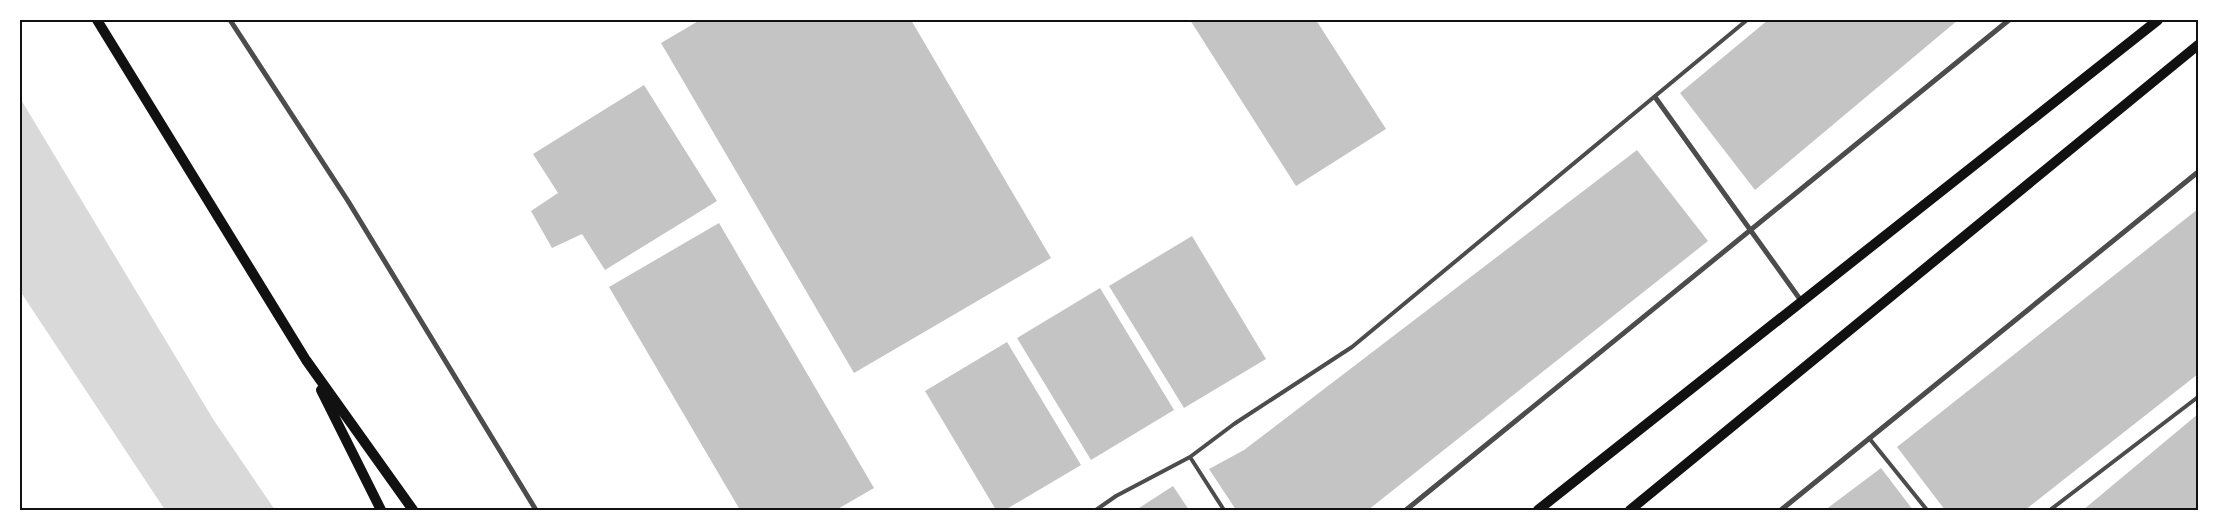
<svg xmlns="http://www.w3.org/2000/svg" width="2218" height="530" viewBox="0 0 2218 530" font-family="'Source Sans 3',sans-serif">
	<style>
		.water { fill: #d9d9d9 }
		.building { fill: #c4c4c4 }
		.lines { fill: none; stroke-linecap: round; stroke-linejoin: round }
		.service { stroke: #4c4c4c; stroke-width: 4 }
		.minor { stroke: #4c4c4c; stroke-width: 5 }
		.secondary { stroke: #111; stroke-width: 10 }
		.neatline { fill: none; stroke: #111; stroke-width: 2 }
	</style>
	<rect width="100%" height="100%" fill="#fff"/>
	<!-- water -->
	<path class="water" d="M20 98 213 419 275 510H165L20 291Z"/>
	<!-- building -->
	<path class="building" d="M700 20H911L1051 258 854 373 661 43Z
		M1190 20H1316L1386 129 1296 186Z
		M1768 20H1958L1755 190 1680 93Z
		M644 85 717 201 605 270 582 234 552 248 531 211 558 193 533 154Z
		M1637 150 1708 241 1368 510H1236L1209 469 1244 450Z
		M2198 209V374L2025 510H1945L1897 447Z
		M719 223 874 488 836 510H740L609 287Z
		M1192 236 1266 359 1184 408 1109 286Z
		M1100 288 1174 410 1091 460 1017 338Z
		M1007 342 1081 465 1005 510H996L925 391Z
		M2198 414V510H2083Z
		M1881 468 1913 510H1825Z
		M1173 486 1189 510H1136Z"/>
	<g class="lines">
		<!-- service -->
		<path class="service" d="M1869 438 1927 510
			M1190 457 1224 510
			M1096 510 1116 496 1190 457 1234 424 1352 347 1747 20
			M2050 510 2198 397"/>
		<!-- minor -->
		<path class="minor" d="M230 20 348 201 536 510
			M1655 97 1802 302
			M1406 510 2009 20
			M1781 510 2198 172"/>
		<!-- secondary -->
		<path class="secondary" d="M97 20 306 360 413 510
			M321 390 381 510
			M1538 510 2158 20
			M1630 510 2198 45"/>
	</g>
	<!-- border -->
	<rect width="2218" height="530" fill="none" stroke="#ffffff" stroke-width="42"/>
	<rect x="21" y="21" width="2176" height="488" class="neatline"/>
</svg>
